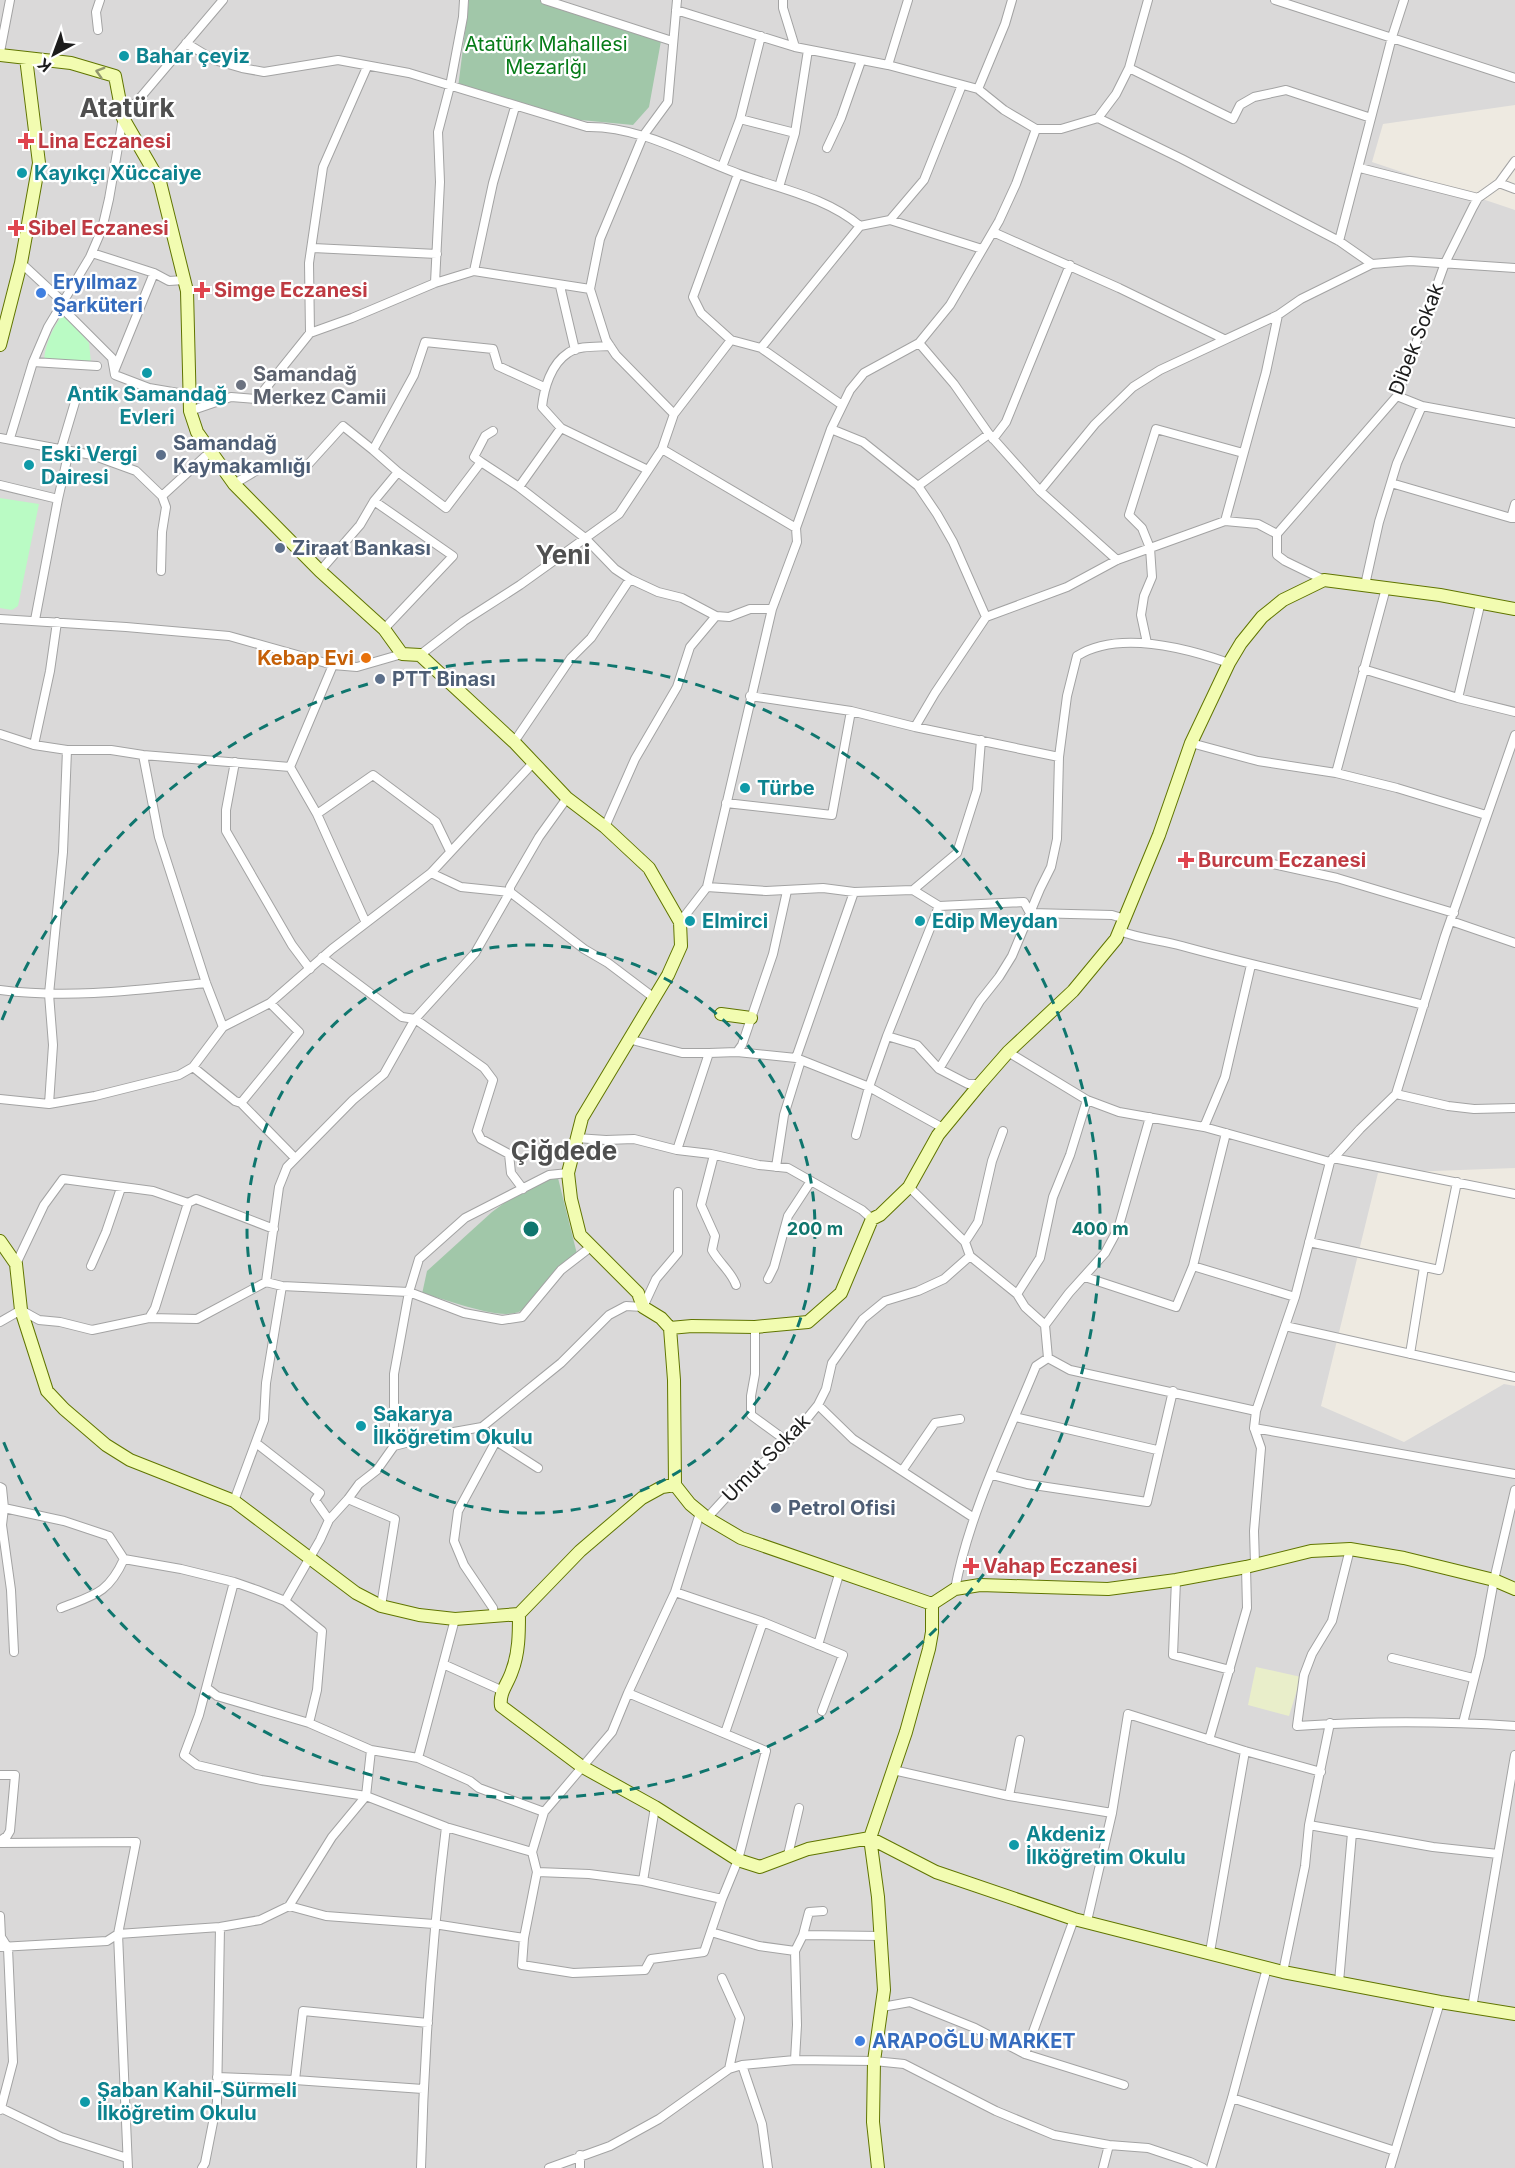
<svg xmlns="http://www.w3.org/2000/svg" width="1515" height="2168" viewBox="0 0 1515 2168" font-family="Inter,sans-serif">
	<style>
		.residential { fill: #dad9d9 }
		.farmland { fill: #e9eeca }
		.cemetery { fill: #a1c7a9 }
		.park { fill: #bafbc4 }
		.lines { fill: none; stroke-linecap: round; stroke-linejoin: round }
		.street-casing { stroke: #a3a3a3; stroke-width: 10 }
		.secondary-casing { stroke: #607501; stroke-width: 14 }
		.street { stroke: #fff; stroke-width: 8 }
		.secondary { stroke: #f2fcb1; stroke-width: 12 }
		.oneway { stroke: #92976e }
		.ring { fill: none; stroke: #0f766e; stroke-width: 3; stroke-dasharray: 10 8 }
		.culture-dot { fill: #0f9aa8; stroke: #fff; stroke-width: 2 }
		.health-dot { fill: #e0444e; stroke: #fff; stroke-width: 2 }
		.shop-dot { fill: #3f7fe0; stroke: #fff; stroke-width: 2 }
		.worship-dot { fill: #6b7280; stroke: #fff; stroke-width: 2 }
		.service-dot { fill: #5c6f8a; stroke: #fff; stroke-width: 2 }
		.food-dot { fill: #e8710a; stroke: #fff; stroke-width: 2 }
		.labels { text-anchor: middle; stroke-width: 4.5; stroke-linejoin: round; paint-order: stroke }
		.park-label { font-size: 20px; fill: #077c19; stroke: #fff }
		.culture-label { font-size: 20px; font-weight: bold; fill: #0d838f; stroke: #fff; text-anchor: start }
		.health-label { font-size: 20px; font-weight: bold; fill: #be3a42; stroke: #fff; text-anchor: start }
		.shop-label { font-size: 20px; font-weight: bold; fill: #366cbe; stroke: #fff; text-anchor: start }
		.street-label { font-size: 20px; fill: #1c1c1c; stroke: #fff }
		.worship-label { font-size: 20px; font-weight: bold; fill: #5b616d; stroke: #fff; text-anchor: start }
		.service-label { font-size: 20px; font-weight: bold; fill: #4e5e75; stroke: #fff; text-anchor: start }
		.food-label { font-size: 20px; font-weight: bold; fill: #c56008; stroke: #fff; text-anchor: end }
		.district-label { font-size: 26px; font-weight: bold; fill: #4f4f4f; stroke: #fff }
		.centre { fill: #0f766e; stroke: #fff; stroke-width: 3 }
		.ring-label { font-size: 18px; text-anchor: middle; font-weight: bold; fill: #0f766e; stroke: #fff; stroke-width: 4.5; stroke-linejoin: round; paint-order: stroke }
	</style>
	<rect width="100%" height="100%" fill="#eeeae1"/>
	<!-- residential -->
	<path class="residential" d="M0 0H1515V105L1383 124 1372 162 1515 210V1168L1378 1173 1321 1406 1404 1442 1504 1384 1515 1386V2168H0Z"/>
	<!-- farmland -->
	<path class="farmland" d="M1256 1667 1301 1677 1289 1716 1248 1705Z"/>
	<!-- cemetery -->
	<path class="cemetery" d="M469 0H555L661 41 649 107 633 125 570 119 458 88Z
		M557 1174 579 1262C572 1265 564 1268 558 1273 544 1283 536 1300 522 1310 503 1324 445 1297 422 1294L427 1271 492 1212 523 1189Z"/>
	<!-- park -->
	<path class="park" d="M62 315 76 327 89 343 91 363 44 359C46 342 52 330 62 315Z
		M0 498 39 504 18 606 12 610 0 608Z"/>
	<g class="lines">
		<defs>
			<path id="street" d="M545 0 672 41
				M783 0V8L795 47
				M1275 0 1515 78
				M676 10 795 47 888 65 978 89 1004 110 1036 129
				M98 30 96 12 100 0
				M186 43 214 60 242 68 264 72 338 60 409 73 587 127C640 126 690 156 739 174 780 189 826 197 860 226
				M0 52 10 0
				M888 65 908 0
				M1129 68 1233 119 1240 105 1254 97 1286 90 1371 118 1339 241
				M978 89 1005 24 1012 0
				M1098 118 1182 159 1339 241 1372 264
				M1371 118 1392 37 1404 0
				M740 119 795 133 779 187
				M795 133 808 50
				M827 148 841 118 861 61
				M722 167 740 119 761 36
				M1360 168 1478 198
				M738 174 693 297 701 313 731 340 761 348 842 405
				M1499 183 1515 189
				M890 220 924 180 962 85
				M993 232 1119 288 1224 339
				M313 248 437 254
				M92 253 154 273 169 281 184 280
				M21 263 63 302
				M474 271 493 183 515 107
				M435 283 440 182 438 132 450 86 463 17 464 0
				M560 286 575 350
				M60 306 112 358 115 375 149 388 190 395
				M310 333 309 263 323 167 367 67
				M919 343 954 384 989 434 1040 491 1117 560
				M610 346C597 347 579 345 568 353 551 364 544 388 542 407L561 428 648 470
				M761 348 860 226 890 220 982 249
				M33 362 97 366
				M115 369 154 273
				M1397 396 1422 406 1515 423
				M190 411 231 397 257 399 310 333 352 318 435 283 474 271 590 289
				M674 414 616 355 606 340 590 289 600 239 643 136 668 102 677 0
				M831 429 863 442 918 486 937 514 953 542 986 617
				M0 438 92 455 136 471 162 496 166 507 162 532 161 571
				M10 438 33 362 48 327 90 257 102 229 109 199 123 118 223 0
				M993 439 1006 422 1070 265
				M61 449 78 392
				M662 449 796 528
				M373 450 414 375 425 342 493 349 498 366 544 387
				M481 462 474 457 485 436 493 431
				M1391 483 1511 518
				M234 484 264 466 304 469 343 426 373 450 398 472 446 508 481 462 519 487 585 538 615 569 630 579 658 592 682 598 716 616 729 617 750 609H772
				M0 485 58 499
				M918 486 989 434
				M519 487 561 428
				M1040 491 1095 424 1133 387 1160 370 1278 315 1301 299 1372 264 1410 261 1515 268
				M162 496 210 452
				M374 501 453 556 384 629
				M1515 518H1511L1515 504
				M1225 521 1266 372 1278 315
				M1277 534 1397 396 1445 263 1473 207 1478 198 1499 183 1515 161
				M320 571 360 525 374 501 398 472
				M1365 585 1379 522 1397 463 1422 406
				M0 619 126 627 229 636 333 665 357 667 402 654
				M35 620 58 499 69 451
				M1147 643 1141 615 1144 596 1152 577 1150 548 1142 528 1129 515 1156 429 1243 453
				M420 655 464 621 520 585 619 514 662 449 674 414 731 340
				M333 665 290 767 317 814 366 923
				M1363 669 1458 698 1515 712
				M750 696 851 711 915 727 1059 757
				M1458 698 1481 601
				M915 727 935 693 986 617 1067 587 1117 560 1225 521 1258 524 1277 534V555L1285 561 1324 580
				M0 734 34 745 67 750H111L143 755 290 767
				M514 742 571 658 591 638 630 579
				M1191 743 1258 761 1336 773 1397 788 1486 815
				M34 745 50 671 57 622
				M143 755 159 837 206 983 223 1027
				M235 762 226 810V831L292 945 310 969
				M1336 773 1386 588
				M726 803 832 815 851 711
				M317 814 373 775 436 822 450 851
				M605 827 635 759 677 687 690 647 716 616
				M1250 859 1337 878 1454 913
				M431 873 461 887 510 892 584 949 608 963 653 997
				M707 887 772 609 797 542 796 528 831 429 850 390 864 373 919 343 950 305 999 221 1016 184 1036 129H1061L1098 118 1116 94 1129 68 1148 0
				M913 890 957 853 977 790 981 740
				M1451 921 1515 943
				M680 922 707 887 766 891 823 888 854 892 913 890 939 906 1024 902 1030 913 1112 915 1125 919
				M1120 931C1140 939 1161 940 1182 946 1262 968 1343 985 1424 1005
				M322 957 402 1017 415 1019 484 1068 493 1080 477 1131 481 1139 509 1154 511 1173 523 1189
				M0 990C69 999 138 990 206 983
				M887 1036 917 1045 939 1069 968 1084H980
				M628 1039 682 1053H709
				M737 1052 742 1045 773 954 787 891
				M1008 1052 1087 1100 1119 1112 1204 1127 1330 1162
				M796 1058 854 892
				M193 1067 235 1101 241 1103 295 1158
				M939 1069 980 1001 999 977 1012 956 1040 889 1051 867 1057 839 1059 757 1067 696 1077 656C1118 630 1186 648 1229 663
				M1396 1094 1448 1106 1474 1109 1515 1108
				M0 1099 49 1104 95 1096 179 1075 193 1067 223 1027 270 1003 332 949 431 873 533 763
				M241 1103 299 1032 270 1003
				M49 1104 53 1045 49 994 63 852 67 750
				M1204 1127 1225 1077 1251 965
				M856 1135 869 1087 943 1128
				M576 1138 606 1140 634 1139 677 1150 711 1154 759 1165 788 1168 862 1210 872 1219
				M677 1150 709 1053 737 1052 796 1058 869 1087 887 1036 939 906
				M714 1155 701 1205 715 1236 712 1250C719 1263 731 1271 736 1285
				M1333 1158 1515 1194
				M776 1167 784 1115 801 1060
				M909 1187 965 1242 970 1256 1017 1294 1025 1307 1045 1325
				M188 1203 196 1199 274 1229
				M965 1242 978 1222 992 1161 1003 1131
				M1309 1242 1439 1270 1457 1182
				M16 1264 44 1205 63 1179 153 1191 188 1203 155 1308 149 1318
				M91 1266 106 1232 121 1188
				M1193 1266 1295 1297
				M1085 1277 1176 1307 1193 1266 1226 1133
				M768 1279 774 1267 788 1216 811 1181
				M266 1282 279 1187 287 1167 353 1100 384 1074 415 1019 475 953 510 892V887L539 837 567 798
				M1017 1294 1040 1258 1053 1197 1070 1155 1087 1100
				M0 1322 21 1310 39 1320 60 1322 92 1330 149 1318 197 1319 266 1282 282 1286 409 1292 464 1313 502 1320 522 1317 561 1270 592 1246
				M1285 1326 1515 1377
				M755 1327V1374L751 1396V1415L788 1442
				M1410 1354 1424 1267
				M1048 1358 1070 1370 1256 1411
				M818 1405 853 1439 974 1518
				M1015 1417 1157 1450
				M482 1427 496 1441 538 1468
				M1254 1428 1515 1474
				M256 1443 320 1493 315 1500 329 1520
				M394 1446V1374L409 1292 419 1259 465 1218 549 1175 568 1173
				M902 1471 935 1423 960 1419
				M992 1475 1027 1484 1147 1502 1173 1391
				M0 1487 2 1488 4 1508 64 1521 109 1536 124 1559 181 1569 234 1582 257 1590 285 1601 322 1631 317 1690 309 1723 371 1750 418 1758 470 1781 479 1788 544 1812
				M348 1499 395 1519 381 1606
				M234 1501 264 1420 266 1383 282 1286
				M4 1508 2 1525 11 1590 14 1652
				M707 1518 741 1481 788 1442 818 1405 826 1389 832 1363 863 1319 885 1301 918 1291 944 1279 970 1256
				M1350 1549 1332 1621 1312 1654 1304 1675 1297 1726C1369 1721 1443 1721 1515 1726
				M1255 1564 1254 1531 1261 1448 1254 1428 1256 1411 1295 1297 1330 1162 1360 1129 1396 1094 1445 936 1515 735
				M1176 1580 1173 1655 1230 1670
				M234 1582 199 1715 184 1755 197 1765 261 1780 366 1796 446 1827 532 1852
				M955 1589C969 1514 1007 1437 1036 1366L1048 1358 1045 1325 1069 1293 1105 1253 1118 1229 1150 1117
				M675 1592 763 1622 843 1655 822 1711
				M285 1601 320 1540 329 1520 348 1499 359 1484 377 1470 394 1446 437 1435 482 1427 561 1363 609 1315 626 1306 643 1307 656 1279 678 1253V1192
				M61 1608C94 1595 108 1594 124 1559
				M494 1616 493 1608 464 1565 454 1541 458 1511 496 1441
				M818 1645 840 1571
				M1392 1658 1473 1678
				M443 1664 503 1691
				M207 1688 217 1696 309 1723
				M628 1693 766 1751 738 1860 722 1899 704 1952 651 1959 645 1970 573 1973 522 1965 524 1938 537 1872 532 1852 544 1812 612 1732 628 1693 675 1592 700 1513
				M1463 1723 1480 1656 1494 1580 1515 1490
				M725 1733 763 1622
				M1209 1740 1247 1608 1246 1567
				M418 1758 455 1619
				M893 1770 1009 1796 1112 1813
				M0 1775H15L10 1831 7 1836 0 1841
				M1009 1796 1020 1740
				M1309 1825 1433 1847 1498 1854
				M0 1843 136 1842 118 1934 128 2168
				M788 1855 799 1808
				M537 1872 589 1874 643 1881 722 1899
				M643 1881 655 1807
				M289 1906 326 1916 434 1924 524 1938
				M0 1916 1 1937 8 1948 13 2062 1 2108
				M1087 1921 1112 1813 1128 1714 1245 1751 1321 1772
				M711 1932 759 1946 795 1951 797 2025 795 2060
				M803 1935 881 1936
				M0 1947 107 1941 118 1934 220 1927 260 1920 289 1906 332 1837 366 1796 371 1750
				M795 1951 803 1935 809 1912 823 1911
				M1210 1952 1245 1751
				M1283 1972 1305 1866 1309 1825 1330 1723
				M722 1978 740 2018 729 2069
				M1339 1982 1352 1833
				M882 2007 910 2002 975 2028 1025 2054 1074 1919
				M1472 2008 1515 1755
				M1025 2054 1124 2085
				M742 2065 762 2124 768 2168
				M217 2077 295 2080 423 2089
				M295 2080 303 2011 428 2023
				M1232 2098 1395 2151
				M0 2110 1 2108 61 2137 127 2158
				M202 2168 205 2163 217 2102 220 1927
				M421 2168C424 2054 432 1940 446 1827
				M549 2168 610 2146 659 2119 729 2069 742 2065 795 2060 874 2061 904 2064 996 2111 1054 2135 1109 2145 1148 2148 1190 2162 1203 2168
				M580 2168V2155
				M1103 2168 1109 2145
				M1211 2168 1232 2098 1267 1968
				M1390 2168 1440 2002"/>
			<path id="secondary" d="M0 55 71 63 115 76 123 118 160 182 187 291 190 411 197 432 234 484 320 571 384 629 402 654 420 655 514 742 567 798 605 827 649 868 680 922 681 946 668 975 582 1118 568 1173 571 1199 580 1235 638 1293 643 1307 661 1318 670 1328 674 1380 675 1485 690 1504 707 1518 741 1538 932 1604
				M0 345 21 263 39 163 26 58
				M721 1014 751 1018
				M0 1241 16 1264 21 1310 47 1391 64 1409 106 1445 130 1460 234 1501 356 1593 381 1606 419 1615 455 1619 519 1614 580 1551 642 1498 662 1487 675 1485
				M670 1328 692 1326 755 1327 808 1322 841 1293 872 1219 880 1215 909 1187 938 1135 980 1084 1008 1052 1073 991 1116 939 1159 835 1191 743 1229 663 1241 643 1262 617 1283 600 1324 580 1440 595 1515 609
				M932 1604 955 1589 980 1585 1108 1589 1176 1580 1246 1567 1311 1551 1350 1549 1404 1558 1494 1580 1515 1589
				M519 1614C519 1633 519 1653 512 1671 508 1684 499 1692 501 1706L581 1766 655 1807 738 1860 760 1867 808 1849 870 1838 936 1872 1074 1919 1283 1972 1440 2002 1515 2014
				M878 2168 873 2122 874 2061 884 1990 878 1897 870 1838 906 1732 929 1649 932 1632V1604"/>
		</defs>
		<!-- street casing -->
		<use href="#street" class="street-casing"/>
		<!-- secondary casing -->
		<use href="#secondary" class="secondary-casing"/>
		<!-- street -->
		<use href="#street" class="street"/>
		<!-- secondary -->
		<use href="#secondary" class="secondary"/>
	</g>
	<!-- one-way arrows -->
	<defs><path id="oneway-chevron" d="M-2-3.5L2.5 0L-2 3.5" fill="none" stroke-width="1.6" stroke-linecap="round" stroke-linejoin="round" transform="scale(1.5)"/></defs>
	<use class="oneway" href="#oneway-chevron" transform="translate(100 72) rotate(-164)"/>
	<!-- distance rings -->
	<g class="ring">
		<circle cx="531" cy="1229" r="284"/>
		<path d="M2 1020A569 569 0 1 1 2 1438"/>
	</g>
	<!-- markers -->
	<g class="culture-dot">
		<circle cx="124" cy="56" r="6"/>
		<circle cx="22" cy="173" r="6"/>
		<circle cx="147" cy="373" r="6"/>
		<circle cx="29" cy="465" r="6"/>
		<circle cx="745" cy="788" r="6"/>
		<circle cx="690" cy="921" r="6"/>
		<circle cx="920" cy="921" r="6"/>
		<circle cx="361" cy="1426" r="6"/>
		<circle cx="1014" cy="1845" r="6"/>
		<circle cx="85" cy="2102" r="6"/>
	</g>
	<g class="health-dot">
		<path d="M23 132h6v6h6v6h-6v6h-6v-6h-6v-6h6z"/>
		<path d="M13 219h6v6h6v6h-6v6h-6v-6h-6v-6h6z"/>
		<path d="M199 281h6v6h6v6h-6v6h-6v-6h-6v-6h6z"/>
		<path d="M1183 851h6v6h6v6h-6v6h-6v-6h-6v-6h6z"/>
		<path d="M968 1557h6v6h6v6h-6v6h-6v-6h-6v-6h6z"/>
	</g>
	<g class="shop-dot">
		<circle cx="41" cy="293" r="6"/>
		<circle cx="860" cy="2041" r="6"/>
	</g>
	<circle class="worship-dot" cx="241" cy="385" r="6"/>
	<g class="service-dot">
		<circle cx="161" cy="455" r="6"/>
		<circle cx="280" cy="548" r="6"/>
		<circle cx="380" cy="679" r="6"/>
		<circle cx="776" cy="1508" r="6"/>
	</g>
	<circle class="food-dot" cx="366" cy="658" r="6"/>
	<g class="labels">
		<!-- park labels -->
		<g class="park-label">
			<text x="546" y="51">Atatürk Mahallesi<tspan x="546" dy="23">Mezarlğı</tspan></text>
		</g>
		<!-- culture labels -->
		<g class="culture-label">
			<text x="136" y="63">Bahar çeyiz</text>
			<text x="34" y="180">Kayıkçı Xüccaiye</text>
			<text x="147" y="401" text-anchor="middle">Antik Samandağ<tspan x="147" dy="23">Evleri</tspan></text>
			<text x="41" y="461">Eski Vergi<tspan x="41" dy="23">Dairesi</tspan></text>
			<text x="757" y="795">Türbe</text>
			<text x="702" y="928">Elmirci</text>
			<text x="932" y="928">Edip Meydan</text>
			<text x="373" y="1421">Sakarya<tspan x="373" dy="23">İlköğretim Okulu</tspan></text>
			<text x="1026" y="1841">Akdeniz<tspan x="1026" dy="23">İlköğretim Okulu</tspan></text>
			<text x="97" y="2097">Şaban Kahil-Sürmeli<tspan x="97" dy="23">İlköğretim Okulu</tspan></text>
		</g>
		<!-- health labels -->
		<g class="health-label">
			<text x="38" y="148">Lina Eczanesi</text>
			<text x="28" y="235">Sibel Eczanesi</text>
			<text x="214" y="297">Simge Eczanesi</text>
			<text x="1198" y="867">Burcum Eczanesi</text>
			<text x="983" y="1573">Vahap Eczanesi</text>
		</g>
		<!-- shop labels -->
		<g class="shop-label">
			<text x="53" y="289">Eryılmaz<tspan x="53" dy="23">Şarküteri</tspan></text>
			<text x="872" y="2048">ARAPOĞLU MARKET</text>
		</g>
		<!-- street labels -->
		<g class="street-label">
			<text transform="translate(1416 339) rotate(-69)" y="7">Dibek Sokak</text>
			<text transform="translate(766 1458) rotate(-45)" y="7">Umut Sokak</text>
		</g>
		<!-- worship labels -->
		<g class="worship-label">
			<text x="253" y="381">Samandağ<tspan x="253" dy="23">Merkez Camii</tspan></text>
		</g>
		<!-- service labels -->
		<g class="service-label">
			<text x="173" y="450">Samandağ<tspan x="173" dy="23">Kaymakamlığı</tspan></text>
			<text x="292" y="555">Ziraat Bankası</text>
			<text x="392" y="686">PTT Binası</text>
			<text x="788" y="1515">Petrol Ofisi</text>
		</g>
		<!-- food labels -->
		<g class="food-label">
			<text x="354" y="665">Kebap Evi</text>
		</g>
		<!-- district labels -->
		<g class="district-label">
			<text x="127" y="117">Atatürk</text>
			<text x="563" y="564">Yeni</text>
			<text x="564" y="1160">Çiğdede</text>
		</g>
	</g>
	<circle cx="531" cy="1229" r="9" class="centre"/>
	<g class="ring-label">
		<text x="815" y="1235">200 m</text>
		<text x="1100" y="1235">400 m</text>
	</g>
	<!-- north arrow -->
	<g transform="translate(54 54) rotate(221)" stroke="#ffffff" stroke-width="4.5" paint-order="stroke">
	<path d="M0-4.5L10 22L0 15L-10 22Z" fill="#1c1c1c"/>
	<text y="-9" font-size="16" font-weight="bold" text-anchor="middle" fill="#1c1c1c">K</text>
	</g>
</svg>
